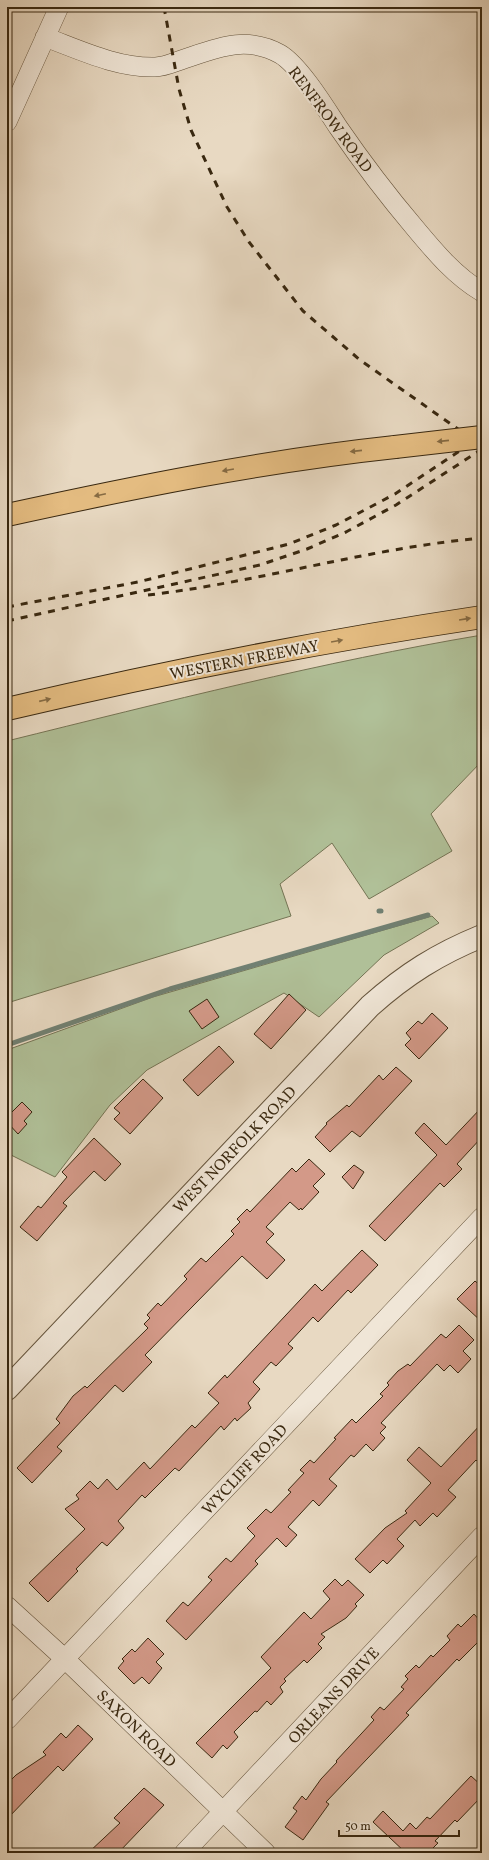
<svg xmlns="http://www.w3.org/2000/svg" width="489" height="1860" viewBox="0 0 489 1860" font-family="Vollkorn,serif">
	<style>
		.green { fill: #b0c098; stroke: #747454 }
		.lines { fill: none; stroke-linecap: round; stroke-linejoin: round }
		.stream { stroke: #718072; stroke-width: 5 }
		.building { fill: #d39988; stroke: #392810 }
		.minor-casing { stroke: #65543c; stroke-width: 20 }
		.tertiary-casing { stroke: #65543c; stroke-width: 24 }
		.motorway-casing { stroke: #392810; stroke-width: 24 }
		.minor { stroke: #f0e6d7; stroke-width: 19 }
		.tertiary { stroke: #f0e6d7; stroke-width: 22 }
		.motorway { stroke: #e4bc81; stroke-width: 22 }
		.rail { stroke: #392810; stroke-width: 3; stroke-dasharray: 7 7; stroke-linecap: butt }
		.motorway-bridge-casing { stroke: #392810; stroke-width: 24; stroke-linecap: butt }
		.motorway-bridge { stroke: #e4bc81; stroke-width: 22 }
		.oneway { fill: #866b43 }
		.labels { text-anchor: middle; stroke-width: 4; stroke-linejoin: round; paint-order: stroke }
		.street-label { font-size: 16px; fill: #392810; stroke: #f0e6d7 }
	</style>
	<rect width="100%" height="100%" fill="#e8d9c2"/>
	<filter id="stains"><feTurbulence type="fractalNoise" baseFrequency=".005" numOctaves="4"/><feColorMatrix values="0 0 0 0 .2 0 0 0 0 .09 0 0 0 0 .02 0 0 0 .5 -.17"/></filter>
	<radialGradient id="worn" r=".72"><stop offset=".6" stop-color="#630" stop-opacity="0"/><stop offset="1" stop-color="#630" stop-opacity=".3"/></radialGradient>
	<!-- green -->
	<path class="green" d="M482 635V761L431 814 452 851 369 899 332 843 280 884 291 916 7 1003V741C165 702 322 662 482 635Z
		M432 916 439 923 384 955 319 1017 284 993 147 1070 110 1105 55 1177 7 1153V1050L153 997Z"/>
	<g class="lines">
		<!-- stream -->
		<path class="stream" d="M379 911H381
			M7 1045 170 989 428 915"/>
	</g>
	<!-- building -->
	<path class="building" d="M289 994 306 1010 271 1049 254 1034Z
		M207 999 219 1017 202 1029 189 1011Z
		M432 1013 448 1028 419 1059 405 1045 411 1039 406 1033 418 1021 422 1024Z
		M219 1046 234 1062 198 1096 183 1080Z
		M396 1067 412 1081 360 1137 352 1131 330 1152 315 1137 327 1124 326 1123 347 1105 349 1107 379 1075 383 1080Z
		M143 1079 163 1098 130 1134 114 1119 120 1113 114 1108Z
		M22 1102 32 1112 24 1121 27 1124 18 1134 7 1122V1117Z
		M482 1107V1137L457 1164 462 1169 444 1187 440 1183 385 1241 369 1226 437 1155 415 1133 424 1123 446 1145Z
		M94 1138 121 1164 105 1181 94 1171 63 1203 67 1206 37 1241 20 1227 38 1206 41 1208 67 1177 62 1172Z
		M309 1159 325 1174 313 1186 319 1192 302 1210 301 1208 299 1210 290 1202 266 1227 274 1234 266 1242 285 1260 267 1279 242 1256 145 1355 152 1362 123 1392 115 1385 57 1447 62 1451 32 1483 17 1468 60 1423 56 1419 73 1396 85 1386 87 1388 148 1328 144 1324 150 1318 147 1315 158 1303 161 1306 187 1279 184 1276 201 1258 206 1262 234 1234 231 1231 240 1222 237 1219 247 1209 250 1212 292 1168 296 1172Z
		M354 1165 364 1172 353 1189 342 1177Z
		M362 1250 378 1265 351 1293 348 1290 318 1322 313 1317 288 1344 293 1348 276 1366 271 1362 253 1382 260 1389 248 1403 251 1408 237 1421 235 1418 224 1430 221 1426 179 1471 175 1468 145 1498 142 1495 118 1521 124 1528 107 1546 102 1542 76 1569 78 1571 48 1602 29 1583 85 1529 65 1509 79 1499 76 1495 90 1481 98 1489 107 1479 117 1490 144 1462 150 1469 192 1425 195 1428 219 1403 208 1393 225 1375 227 1378 315 1284 322 1291Z
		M475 1281 482 1287V1322L457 1299Z
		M459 1325 474 1340 463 1351 471 1359 458 1373 450 1365 444 1371 437 1364 381 1423 386 1427 380 1433 385 1438 373 1451 366 1444 354 1457 351 1455 329 1479 337 1486 319 1506 313 1500 288 1527 297 1535 286 1547 277 1538 255 1561 258 1564 186 1640 166 1621 183 1602 188 1606 212 1580 208 1577 226 1558 231 1562 255 1536 247 1528 266 1509 271 1513 291 1492 288 1490 304 1473 300 1470 310 1460 314 1463 336 1439 334 1438 352 1419 356 1423 383 1396 380 1394 389 1385 387 1383 398 1371 408 1364 410 1366 441 1334 446 1338Z
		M482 1423V1466L476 1460 448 1490 456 1497 437 1517 433 1513 420 1526 415 1520 397 1539 404 1546 387 1564 383 1560 370 1573 355 1559 385 1528 407 1513 405 1511 431 1483 407 1460 419 1447 441 1467Z
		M335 1579 342 1586 348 1580 364 1595 355 1604 357 1606 346 1618 321 1634 325 1637 318 1644 322 1648 307 1663 304 1660 284 1679 286 1681 280 1687 283 1692 271 1705 267 1701 257 1712 255 1711 234 1732 238 1737 227 1749 223 1745 212 1758 196 1743 271 1668 261 1657 304 1612 311 1619 330 1599 323 1591Z
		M474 1614 482 1623V1638L459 1661 457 1659 406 1713 409 1715 326 1802 329 1804 303 1840 285 1827 297 1811 293 1808 302 1796 306 1800 321 1779 337 1762 336 1761 374 1720 371 1717 380 1707 384 1710 404 1689 401 1687 408 1679 405 1676 416 1665 419 1668 431 1655 433 1657 450 1640 447 1636 458 1624 461 1627Z
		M148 1638 164 1654 156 1662 162 1668 149 1684 142 1677 134 1684 118 1668 124 1661 122 1659 132 1649 135 1652Z
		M78 1725 93 1739 63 1771 58 1766 7 1819V1784L16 1775 46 1755 43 1752 61 1733 66 1738Z
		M471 1776 482 1786V1796L457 1822 455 1820 435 1841 438 1843 428 1853H406L373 1822 383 1811 403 1831 410 1823 416 1829 427 1817 430 1819Z
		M144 1788 164 1805 118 1853H88L120 1823 114 1818Z"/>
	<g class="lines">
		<defs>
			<path id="minor" d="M45 37C80 50 117 68 155 67 165 67 175 62 184 59 217 48 246 35 280 54 299 65 325 107 338 127 362 162 387 195 415 228 435 252 455 276 482 292
				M7 122 59 7
				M7 1606 65 1659 266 1853
				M7 1720 482 1217
				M184 1853 482 1536"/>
			<path id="tertiary" d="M7 1389 370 1006C406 974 438 954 482 936"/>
			<path id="motorway" d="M7 515C135 487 264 461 395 447
				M7 709C164 672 322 641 482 617"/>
		</defs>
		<!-- minor casing -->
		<use href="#minor" class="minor-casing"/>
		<!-- tertiary casing -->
		<use href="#tertiary" class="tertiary-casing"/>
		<!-- motorway casing -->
		<use href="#motorway" class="motorway-casing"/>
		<!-- minor -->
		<use href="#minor" class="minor"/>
		<!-- tertiary -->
		<use href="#tertiary" class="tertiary"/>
		<!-- motorway -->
		<use href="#motorway" class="motorway"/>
		<!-- rail -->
		<path class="rail" d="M164 7 179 89 191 130 227 207 249 242 303 311 360 360 482 446
			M148 595C260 582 369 548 482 538
			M7 607 138 582 289 544 336 525 395 494 482 436
			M7 621 260 565 307 549 346 532 396 505 482 449"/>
		<defs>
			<path id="motorway-bridge" d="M395 447 482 437"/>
		</defs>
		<!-- motorway-bridge casing -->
		<use href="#motorway-bridge" class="motorway-bridge-casing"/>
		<!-- motorway-bridge -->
		<use href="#motorway-bridge" class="motorway-bridge"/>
	</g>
	<!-- one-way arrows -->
	<defs><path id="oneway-solid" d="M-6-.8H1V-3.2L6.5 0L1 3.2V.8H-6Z"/></defs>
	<g class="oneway">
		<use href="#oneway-solid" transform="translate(443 441) rotate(174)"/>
		<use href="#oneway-solid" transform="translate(356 451) rotate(174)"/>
		<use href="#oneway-solid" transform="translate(228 470) rotate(170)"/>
		<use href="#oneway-solid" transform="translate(100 495) rotate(168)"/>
		<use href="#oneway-solid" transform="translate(465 619) rotate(-9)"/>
		<use href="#oneway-solid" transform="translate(337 641) rotate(-10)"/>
		<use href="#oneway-solid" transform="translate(45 700) rotate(-13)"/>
	</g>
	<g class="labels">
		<!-- street labels -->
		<g class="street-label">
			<text transform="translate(331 119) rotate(53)" y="6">RENFROW ROAD</text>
			<text transform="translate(244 659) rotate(-11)" y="6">WESTERN FREEWAY</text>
			<text transform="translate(234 1149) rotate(-46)" y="6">WEST NORFOLK ROAD</text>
			<text transform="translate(244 1469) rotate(-47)" y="6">WYCLIFF ROAD</text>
			<text transform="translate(333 1695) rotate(-47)" y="6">ORLEANS DRIVE</text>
			<text transform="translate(137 1728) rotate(44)" y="6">SAXON ROAD</text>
		</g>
	</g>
	<!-- margin -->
	<rect width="489" height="1860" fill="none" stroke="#e8d9c2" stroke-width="24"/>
	<rect x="8" y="8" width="473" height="1844" fill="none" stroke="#392810" stroke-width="2"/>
	<rect x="12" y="12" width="465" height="1836" fill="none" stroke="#392810"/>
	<!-- scale -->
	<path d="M339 1830v6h120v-6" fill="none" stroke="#392810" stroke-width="2"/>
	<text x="345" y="1830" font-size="12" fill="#392810" stroke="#f0e6d7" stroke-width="3" paint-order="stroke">50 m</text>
	<rect width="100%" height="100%" filter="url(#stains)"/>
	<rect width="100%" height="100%" fill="url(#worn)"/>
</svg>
